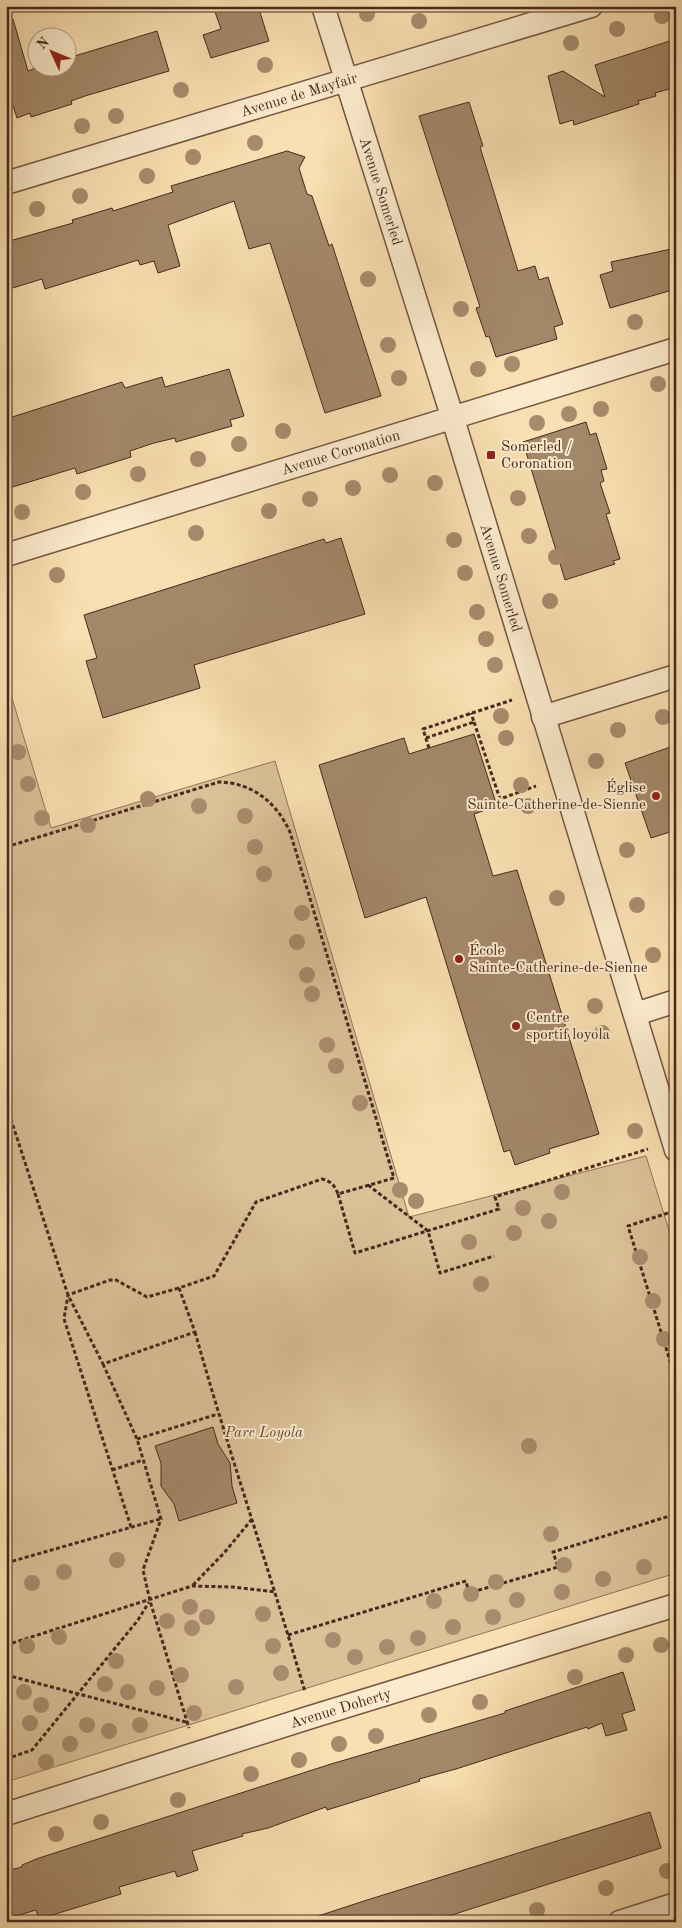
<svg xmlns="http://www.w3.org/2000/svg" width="682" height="1928" viewBox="0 0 682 1928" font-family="'Old Standard TT',serif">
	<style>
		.green { fill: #dbc098; stroke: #92745b }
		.building { fill: #a4886a; stroke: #48291e }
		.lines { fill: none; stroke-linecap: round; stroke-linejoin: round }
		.street-casing { stroke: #745643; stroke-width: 25 }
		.path { stroke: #48291e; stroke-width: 3; stroke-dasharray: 4 2.5; stroke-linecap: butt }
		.street { stroke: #fbeacc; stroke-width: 22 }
		.tree { fill: #a88b6d }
		.poi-dot { fill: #8f2418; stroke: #fbeacc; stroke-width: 2 }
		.labels { text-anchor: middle; stroke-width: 4; stroke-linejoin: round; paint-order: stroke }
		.street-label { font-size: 15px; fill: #48291e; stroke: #fbeacc }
		.poi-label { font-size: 15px; fill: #48291e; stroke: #fbeacc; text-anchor: start }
		.park-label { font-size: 15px; font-style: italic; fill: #654736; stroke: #fbeacc }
	</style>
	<rect width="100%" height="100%" fill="#f9dfb1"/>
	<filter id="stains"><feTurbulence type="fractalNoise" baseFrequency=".004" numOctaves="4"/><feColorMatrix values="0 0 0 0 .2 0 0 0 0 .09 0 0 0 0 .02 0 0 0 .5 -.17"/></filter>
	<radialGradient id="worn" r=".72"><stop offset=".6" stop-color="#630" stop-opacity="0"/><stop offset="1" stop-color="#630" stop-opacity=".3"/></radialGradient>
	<!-- green -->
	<path class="green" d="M6 678 51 828 275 761 409 1217 646 1156 676 1253V1573L6 1782Z"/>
	<!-- building -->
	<path class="building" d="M213 6H258L269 41 211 58 203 35 221 29Z
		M13 19 28 71 38 67 68 68V58L157 31 169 71 85 96 71 101 72 104 31 117 30 113 17 118 6 84V20Z
		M676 39V87L655 93 656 96 638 101 639 104 574 125 573 120 560 124 548 76 563 71 605 97 595 65Z
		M469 102 483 146 480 147 518 271 535 266 539 280 548 277 563 324 554 327 557 339 496 357 489 336 486 337 476 308 480 307 419 116Z
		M287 151 305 157 299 168 307 194 312 196 329 246 332 244 381 396 325 413 270 243 249 249 234 201 168 225 180 266 158 273 154 261 140 265 138 260 45 289 42 279 6 290V242L73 223 72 220 112 208 113 211 173 192 171 186Z
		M676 248V289L610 308 600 275 613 271 611 262Z
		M229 369 244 416 230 420 232 426 176 442 175 438 154 443 130 451 131 457 77 474 75 468 6 489V419L122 382 125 388 162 377 165 387Z
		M586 422 590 435 596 433 607 469 601 470 604 481 600 483 610 513 606 514 620 559 613 561 615 564 565 580 523 442Z
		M341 538 365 614 194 665 200 688 103 718 86 661 97 658 84 615 324 539 326 543Z
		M474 734 497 806 474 814 493 876 517 870 599 1134 549 1149 550 1153 515 1165 510 1150 504 1152 426 897 365 918 319 765 404 738 409 754Z
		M676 745V830L651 838 625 763Z
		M213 1427 218 1444 230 1463 232 1486 237 1503 179 1521 174 1504 161 1486V1463L155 1446Z
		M623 1672 635 1710 622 1714 627 1730 606 1736 602 1723 588 1729 587 1727 456 1769 419 1779 420 1781 327 1810 326 1807 268 1828 242 1834 243 1836 192 1851 198 1870 177 1877 175 1871 119 1887 121 1894 39 1919 36 1910 6 1919V1871L22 1867V1865L39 1858 331 1764 505 1713V1711Z
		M650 1812 661 1848 430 1922H316L315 1917 364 1901Z"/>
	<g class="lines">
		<defs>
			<g id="street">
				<path id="s1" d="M323 6 453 419 676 1150"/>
				<path id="s2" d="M6 183 591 6"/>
				<path id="s3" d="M6 555 676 349"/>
				<path d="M543 717 676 676"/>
				<path d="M636 1014 676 1001"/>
				<path id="s4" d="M6 1814 311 1717 676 1605"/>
				<path d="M620 1922 676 1904"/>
			</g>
		</defs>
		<!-- street casing -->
		<use href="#street" class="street-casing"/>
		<!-- path -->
		<path class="path" d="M474 722 500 799 536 786
			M426 738 474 722 471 713
			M429 748 423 729 512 700
			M6 847 219 782C253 783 276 802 290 832L394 1178 338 1194C335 1186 331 1181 322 1179L256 1202 214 1276 179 1288 195 1332 103 1364 68 1295 6 1104
			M368 1185 428 1231 440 1273 494 1256
			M338 1194 355 1253 499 1209 495 1197 648 1149
			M668 1213 628 1226 676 1380
			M195 1332C229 1453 270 1572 305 1692
			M103 1364 137 1439 161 1519 143 1570 150 1601 189 1728
			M137 1439 218 1414
			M112 1470 143 1460
			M131 1527 64 1319 68 1295 110 1280H116L147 1297 179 1288
			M6 1563 160 1519
			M193 1585 224 1553 252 1519
			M288 1635 466 1581 469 1593 558 1567 553 1552 676 1514
			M6 1645 192 1586 233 1587 276 1592
			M6 1675 186 1722
			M6 1759 32 1750 138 1620 149 1602"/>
		<!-- street -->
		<use href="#street" class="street"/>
	</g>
	<!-- trees -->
	<g class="tree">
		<circle cx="367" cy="14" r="8"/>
		<circle cx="662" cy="16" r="8"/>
		<circle cx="419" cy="21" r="8"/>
		<circle cx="617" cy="29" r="8"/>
		<circle cx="571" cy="43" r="8"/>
		<circle cx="265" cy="65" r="8"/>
		<circle cx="181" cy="90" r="8"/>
		<circle cx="116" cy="116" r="8"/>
		<circle cx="82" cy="126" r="8"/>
		<circle cx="255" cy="143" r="8"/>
		<circle cx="193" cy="157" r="8"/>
		<circle cx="147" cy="176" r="8"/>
		<circle cx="80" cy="196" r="8"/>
		<circle cx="37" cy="209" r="8"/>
		<circle cx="368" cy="279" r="8"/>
		<circle cx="461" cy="309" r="8"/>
		<circle cx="635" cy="322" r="8"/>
		<circle cx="388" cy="345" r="8"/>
		<circle cx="512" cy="364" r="8"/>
		<circle cx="478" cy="369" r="8"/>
		<circle cx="399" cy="378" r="8"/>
		<circle cx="658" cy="384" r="8"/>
		<circle cx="601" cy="409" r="8"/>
		<circle cx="569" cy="414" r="8"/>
		<circle cx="537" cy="423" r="8"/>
		<circle cx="283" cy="431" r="8"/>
		<circle cx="239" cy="444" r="8"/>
		<circle cx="198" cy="459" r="8"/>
		<circle cx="138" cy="474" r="8"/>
		<circle cx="390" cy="475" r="8"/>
		<circle cx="435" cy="483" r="8"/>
		<circle cx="353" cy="488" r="8"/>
		<circle cx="83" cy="492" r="8"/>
		<circle cx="518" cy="498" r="8"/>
		<circle cx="310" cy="499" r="8"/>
		<circle cx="269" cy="511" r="8"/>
		<circle cx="22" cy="512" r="8"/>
		<circle cx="196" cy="533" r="8"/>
		<circle cx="529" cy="536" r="8"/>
		<circle cx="454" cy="540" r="8"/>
		<circle cx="556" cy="557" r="8"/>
		<circle cx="465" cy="573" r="8"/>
		<circle cx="57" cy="575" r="8"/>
		<circle cx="550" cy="601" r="8"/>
		<circle cx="477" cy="612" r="8"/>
		<circle cx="486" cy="639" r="8"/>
		<circle cx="495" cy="665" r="8"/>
		<circle cx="501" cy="716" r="8"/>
		<circle cx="663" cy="717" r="8"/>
		<circle cx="618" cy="730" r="8"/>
		<circle cx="506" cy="738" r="8"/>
		<circle cx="18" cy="752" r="8"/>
		<circle cx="596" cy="761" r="8"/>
		<circle cx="28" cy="784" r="8"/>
		<circle cx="521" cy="785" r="8"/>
		<circle cx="148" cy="799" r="8"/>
		<circle cx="199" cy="806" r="8"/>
		<circle cx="528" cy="806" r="8"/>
		<circle cx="245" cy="816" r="8"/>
		<circle cx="42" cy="818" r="8"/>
		<circle cx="88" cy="825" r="8"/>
		<circle cx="255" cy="847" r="8"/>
		<circle cx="627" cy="850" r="8"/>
		<circle cx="264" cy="874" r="8"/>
		<circle cx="557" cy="898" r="8"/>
		<circle cx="637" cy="905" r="8"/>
		<circle cx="302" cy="913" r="8"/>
		<circle cx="297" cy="942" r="8"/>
		<circle cx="653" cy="955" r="8"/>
		<circle cx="307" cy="975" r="8"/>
		<circle cx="312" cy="994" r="8"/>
		<circle cx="595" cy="1006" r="8"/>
		<circle cx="602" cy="1033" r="8"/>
		<circle cx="327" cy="1045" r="8"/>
		<circle cx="336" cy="1066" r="8"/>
		<circle cx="360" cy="1103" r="8"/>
		<circle cx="635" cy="1131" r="8"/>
		<circle cx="400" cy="1190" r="8"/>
		<circle cx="562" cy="1192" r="8"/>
		<circle cx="416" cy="1201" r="8"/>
		<circle cx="523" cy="1208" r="8"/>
		<circle cx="549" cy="1221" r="8"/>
		<circle cx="514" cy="1233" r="8"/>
		<circle cx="469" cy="1242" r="8"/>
		<circle cx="640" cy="1257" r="8"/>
		<circle cx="481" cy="1284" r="8"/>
		<circle cx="653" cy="1301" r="8"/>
		<circle cx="664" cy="1339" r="8"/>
		<circle cx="529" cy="1446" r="8"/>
		<circle cx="551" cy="1534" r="8"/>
		<circle cx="117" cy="1560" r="8"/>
		<circle cx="564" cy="1565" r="8"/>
		<circle cx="644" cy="1567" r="8"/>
		<circle cx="64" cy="1572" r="8"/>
		<circle cx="603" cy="1579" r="8"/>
		<circle cx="496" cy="1582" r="8"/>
		<circle cx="32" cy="1583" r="8"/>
		<circle cx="562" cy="1592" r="8"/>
		<circle cx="471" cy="1594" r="8"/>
		<circle cx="517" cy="1600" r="8"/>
		<circle cx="434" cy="1601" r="8"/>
		<circle cx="190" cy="1607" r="8"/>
		<circle cx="263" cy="1614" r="8"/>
		<circle cx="207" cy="1617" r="8"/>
		<circle cx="493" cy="1617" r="8"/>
		<circle cx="167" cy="1621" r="8"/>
		<circle cx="453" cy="1627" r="8"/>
		<circle cx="192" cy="1628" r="8"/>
		<circle cx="59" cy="1637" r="8"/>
		<circle cx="418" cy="1638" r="8"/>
		<circle cx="333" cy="1640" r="8"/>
		<circle cx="661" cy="1645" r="8"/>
		<circle cx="27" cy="1646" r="8"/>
		<circle cx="273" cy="1646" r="8"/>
		<circle cx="387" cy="1647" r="8"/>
		<circle cx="626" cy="1655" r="8"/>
		<circle cx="355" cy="1657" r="8"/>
		<circle cx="116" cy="1661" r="8"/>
		<circle cx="281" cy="1673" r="8"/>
		<circle cx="181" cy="1675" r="8"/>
		<circle cx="575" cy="1677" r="8"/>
		<circle cx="105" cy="1684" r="8"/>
		<circle cx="236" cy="1687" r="8"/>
		<circle cx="157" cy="1688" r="8"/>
		<circle cx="24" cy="1692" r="8"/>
		<circle cx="128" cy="1692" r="8"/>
		<circle cx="480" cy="1702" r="8"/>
		<circle cx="41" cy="1705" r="8"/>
		<circle cx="194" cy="1713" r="8"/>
		<circle cx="429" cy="1715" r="8"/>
		<circle cx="30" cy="1723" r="8"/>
		<circle cx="87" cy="1725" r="8"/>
		<circle cx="140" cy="1725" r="8"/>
		<circle cx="109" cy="1731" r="8"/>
		<circle cx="376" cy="1736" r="8"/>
		<circle cx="70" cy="1744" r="8"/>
		<circle cx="339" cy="1744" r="8"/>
		<circle cx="299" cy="1760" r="8"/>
		<circle cx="46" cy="1762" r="8"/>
		<circle cx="251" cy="1774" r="8"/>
		<circle cx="178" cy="1800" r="8"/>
		<circle cx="101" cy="1822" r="8"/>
		<circle cx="56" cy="1834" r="8"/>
		<circle cx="667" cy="1871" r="8"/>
		<circle cx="606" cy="1888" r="8"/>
		<circle cx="537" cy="1910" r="8"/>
	</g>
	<!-- markers -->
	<g class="poi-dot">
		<rect x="486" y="450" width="10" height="10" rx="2.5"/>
		<circle cx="656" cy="796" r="5"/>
		<circle cx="459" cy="959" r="5"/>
		<circle cx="516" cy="1026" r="5"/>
	</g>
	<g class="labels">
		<!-- street labels -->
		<g class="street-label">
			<text dy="5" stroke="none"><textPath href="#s2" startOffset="306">Avenue de Mayfair</textPath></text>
			<text dy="5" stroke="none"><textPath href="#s1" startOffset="194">Avenue Somerled</textPath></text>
			<text dy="5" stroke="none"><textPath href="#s3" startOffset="350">Avenue Coronation</textPath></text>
			<text dy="5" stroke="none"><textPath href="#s1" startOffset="599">Avenue Somerled</textPath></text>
			<text dy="5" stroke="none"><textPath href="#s4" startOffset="351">Avenue Doherty</textPath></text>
		</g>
		<!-- poi labels -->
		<g class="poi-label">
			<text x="501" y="451">Somerled /<tspan x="501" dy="17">Coronation</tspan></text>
			<text x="646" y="792" text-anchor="end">Église<tspan x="646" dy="17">Sainte-Catherine-de-Sienne</tspan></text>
			<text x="469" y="955">École<tspan x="469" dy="17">Sainte-Catherine-de-Sienne</tspan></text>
			<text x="526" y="1022">Centre<tspan x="526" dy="17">sportif loyola</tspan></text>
		</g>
		<!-- park labels -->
		<g class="park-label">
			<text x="264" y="1437">Parc Loyola</text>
		</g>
	</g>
	<!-- margin -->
	<rect width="682" height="1928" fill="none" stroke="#f9dfb1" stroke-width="25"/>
	<rect x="8" y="8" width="667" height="1913" fill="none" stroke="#48291e" stroke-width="2.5"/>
	<rect x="12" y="12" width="657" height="1903" fill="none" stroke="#48291e"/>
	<!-- north arrow -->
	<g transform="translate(52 52) rotate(314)"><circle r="24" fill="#fbeacc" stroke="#b39d86"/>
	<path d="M0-4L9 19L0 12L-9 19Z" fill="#8f2418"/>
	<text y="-8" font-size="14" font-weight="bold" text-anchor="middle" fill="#48291e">N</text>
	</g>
	<rect width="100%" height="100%" filter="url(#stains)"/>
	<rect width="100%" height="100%" fill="url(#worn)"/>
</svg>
